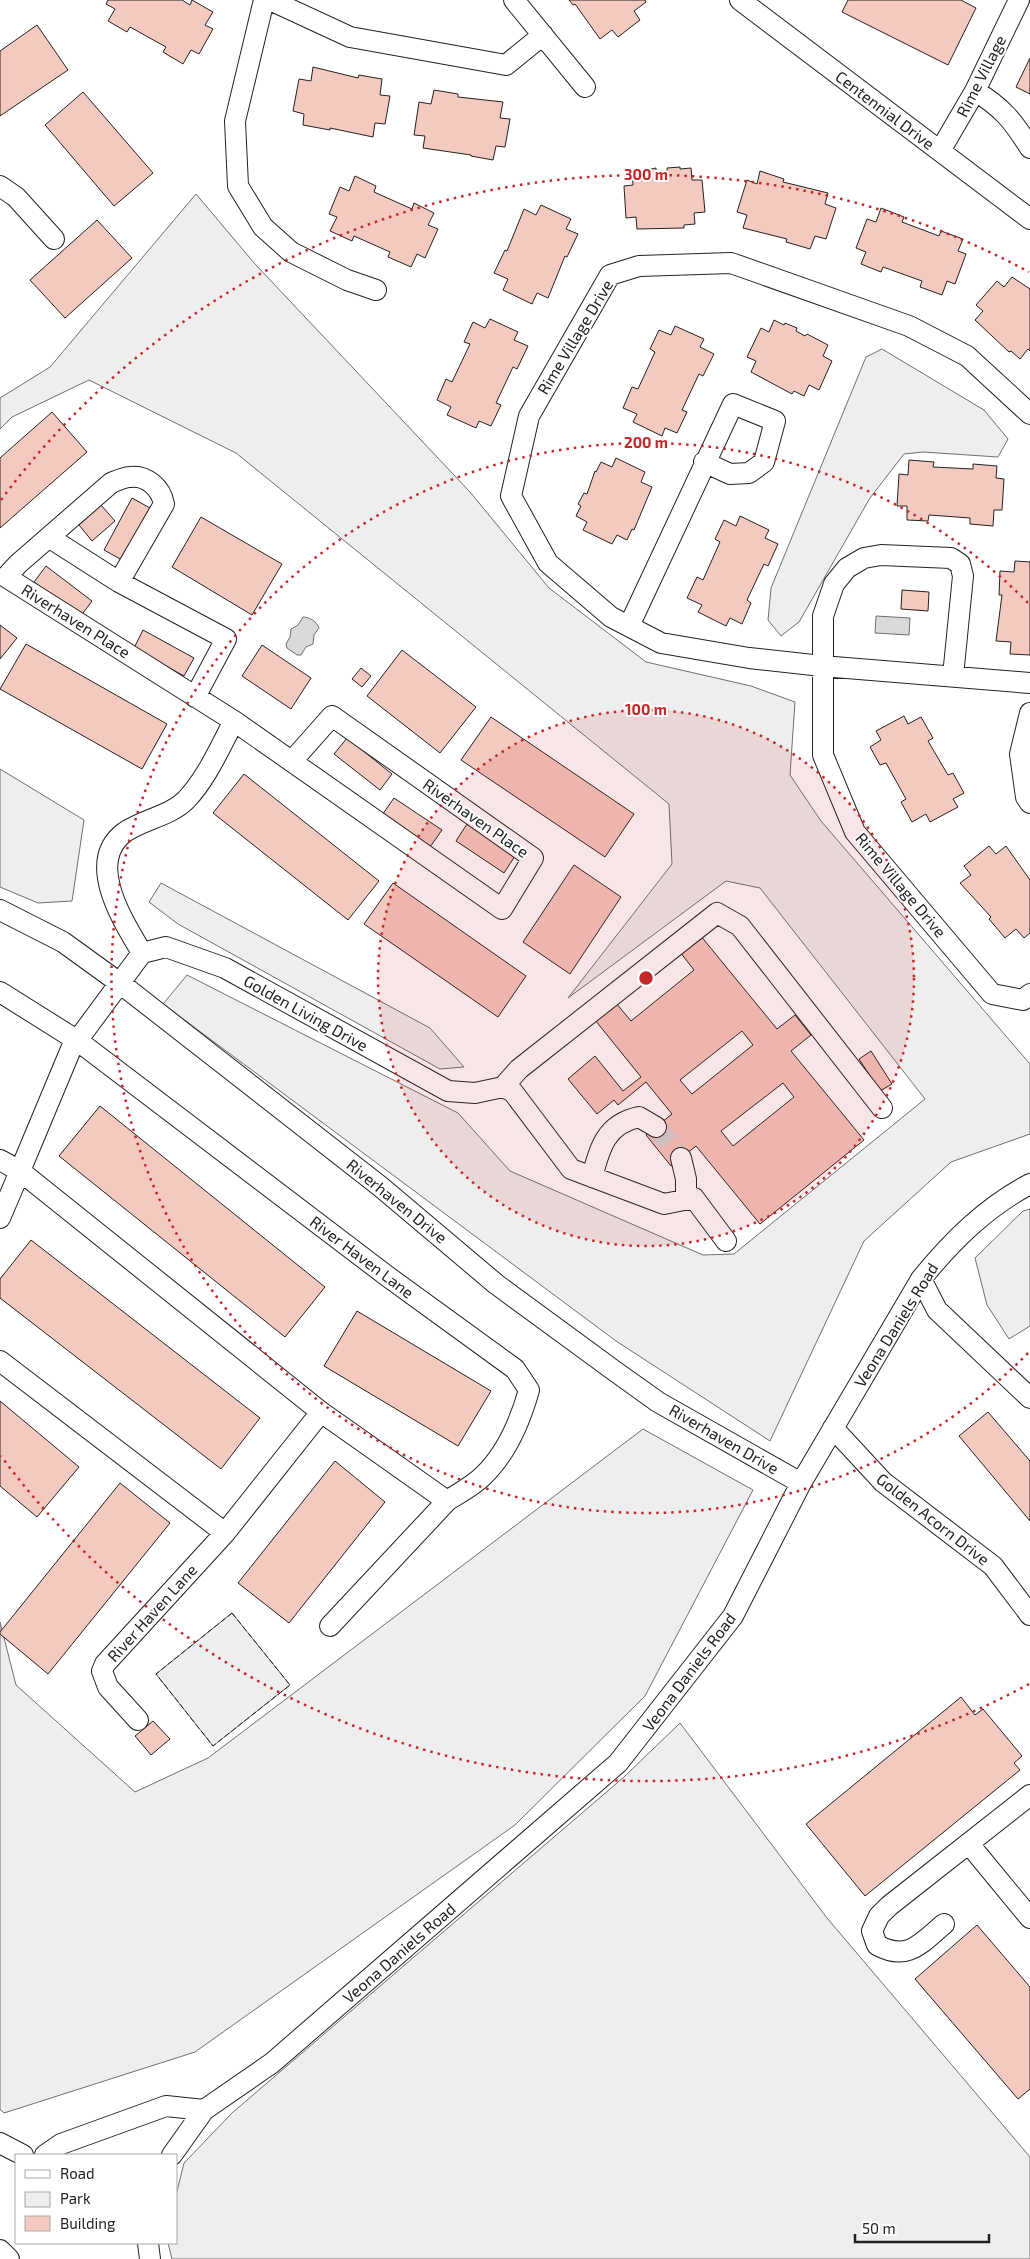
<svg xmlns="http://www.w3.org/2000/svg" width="1030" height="2259" viewBox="0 0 1030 2259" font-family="'Exo 2',sans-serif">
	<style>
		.green { fill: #eee; stroke: #6f6f6f }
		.water { fill: #d9d9d9; stroke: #6f6f6f }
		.building { fill: #f3c9c0; stroke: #222; fill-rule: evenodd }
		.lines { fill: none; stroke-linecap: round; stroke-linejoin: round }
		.minor-tunnel { stroke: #d3d3d3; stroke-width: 20; stroke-dasharray: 20 10; stroke-linecap: butt }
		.minor-casing { stroke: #222; stroke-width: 22 }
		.minor { stroke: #fff; stroke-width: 20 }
		.fence { stroke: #222; stroke-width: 1; stroke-dasharray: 6 2.5; stroke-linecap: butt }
		.ring { fill: none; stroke: #c62828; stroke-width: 2.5; stroke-dasharray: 2.5 5 }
		.labels { text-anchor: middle; stroke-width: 4; stroke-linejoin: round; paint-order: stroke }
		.street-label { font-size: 16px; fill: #222; stroke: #fff }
		.centre { fill: #c62828; stroke: #fff; stroke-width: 2.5 }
		.ring-label { font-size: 15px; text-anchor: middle; font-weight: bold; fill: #c62828; stroke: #fff; stroke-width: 4; stroke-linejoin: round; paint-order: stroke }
	</style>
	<rect width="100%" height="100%" fill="#fff"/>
	<!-- green -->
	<path class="green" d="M196 194 255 264 470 492 549 588 646 662 751 686 795 702 790 775 821 821 1030 1064V1134L951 1162 864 1241 770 1441 616 1341 163 1004 187 975 458 1113 510 1171 703 1255 734 1254 925 1099 760 888 726 881 568 998 672 864 669 804 236 453 89 380 12 417 0 429V398L50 367Z
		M882 349 984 410 1008 439 998 457 923 452 904 454 870 498 799 622 781 636 768 620 771 588 866 357Z
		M0 769 84 820 72 901 38 903 0 887Z
		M161 883 430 1028 464 1067 440 1069 178 924 149 902Z
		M1030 1209V1326L1009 1339 987 1305 975 1258 1023 1211Z
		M643 1429 753 1490 645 1696 515 1825 195 2052 4 2113 0 2109V1622L16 1685 135 1792 208 1758Z
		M232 1613 290 1685 213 1746 156 1674Z
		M680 1723 827 1918 1030 2157V2259H172L168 2243H176V2195L184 2163 232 2113 624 1777Z"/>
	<!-- water -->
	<path class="water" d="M876 616 910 618 909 635 875 633Z
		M303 617C310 617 317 622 319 628L314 635 313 644 306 647 301 655H297L287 648 286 644 290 637 291 629 298 625Z"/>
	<!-- building -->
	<path class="building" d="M108 0H182L190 5 192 0 213 12 205 25 213 29 199 54 191 50 183 64 163 52 166 47 130 27 127 32 108 21 115 9 106 4Z
		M569 0H645L646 2 634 11 640 20 618 37 612 30 600 39 575 4 573 5Z
		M848 0H961L976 8 948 65 842 12Z
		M37 25 68 70 0 116V51Z
		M1030 58V94L1016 87Z
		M313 67 358 78 359 75 382 79 380 95 390 96 385 124 375 123 373 137 330 128V130L303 125 304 114 293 111 299 79 311 81Z
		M434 90 458 94V97L503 102 500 118 510 119 505 147 496 146 493 160 471 156V155L423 148 425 136 414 135 419 102 431 104Z
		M83 92 153 173 114 206 45 125Z
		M680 167V169L691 168 692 180H702L705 212 694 213 695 224 684 225V228L637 229 636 217 626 218 624 186 633 185 632 173 656 168V172L667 171V168Z
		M760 171 784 179 783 182 828 193 825 204 836 208 826 239 815 236 810 249 786 242 787 239 743 228 747 215 737 212 747 180 757 184Z
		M355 176 376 186 374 192 412 209 414 203 434 213 428 225 438 229 425 258 417 254 411 267 388 257 390 252 354 236 352 241 330 231 337 217 329 214 340 187 349 191Z
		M541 205 571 219 566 229 578 234 567 257 565 256 548 298 537 293 532 304 503 290 508 279 494 273 505 250 507 251 524 209 536 215Z
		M881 208 904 217 902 222 939 236 941 231 963 239 958 251 966 254 955 284 947 281 942 295 920 287 922 281 883 267 881 272 861 264 866 252 856 248 867 219 876 222Z
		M97 220 132 258 65 318 30 280Z
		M1012 277 1030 289V351L1028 349 1020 359 1011 351 1009 352 975 320 983 311 976 305 997 281 1004 287Z
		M490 319 518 332 514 340 528 346 517 369 513 367 496 403 501 405 491 426 479 421 476 428 447 415 451 407 437 400 446 379 452 382 470 344 464 342 473 322 485 328Z
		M774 320 784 325 785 323 797 328 796 331 805 336 807 334 828 345 823 356 832 361 819 390 809 385 804 396 794 391 792 394 751 372 756 361 747 357 761 328 769 332Z
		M675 326 704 339 700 347 714 354 703 376 699 374 682 410 687 412 677 433 665 428 662 436 633 422 637 414 623 408 632 387 638 389 655 352 650 349 659 330 671 335Z
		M52 412 87 452 0 528V458Z
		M616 458 645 472 641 482 652 487 634 530 632 529 627 540 617 535 612 544 583 530 587 522 576 516 581 506 578 504 584 493 587 494 595 471 596 472 601 462 612 467Z
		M909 460 934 462 933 467 973 469V464L997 466 996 478 1004 479 1002 510H994L993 526 970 524V518L929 515 928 521 907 520V506H897L899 474 908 475Z
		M132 498 150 508 122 560 104 550Z
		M101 505 115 521 92 541 79 525Z
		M740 516 769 530 765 538 778 544 768 566 764 564 747 600 751 603 742 624 730 618 726 626 698 612 702 605 687 598 697 577 703 580 720 542 715 539 724 520 736 526Z
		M201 517 282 564 252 615 172 567Z
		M1015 561 1030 562V655L1010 654 1011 642 996 641 1002 595H999L1000 571 1014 572Z
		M46 566 92 601 80 617 34 582Z
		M902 590 929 592 928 611 901 609Z
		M0 625 17 638 0 659Z
		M143 630 194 658 184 676 134 648Z
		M26 644 167 724 142 769 0 689Z
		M262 645 311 678 291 709 242 676Z
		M402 650 476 707 440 753 367 696Z
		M361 668 371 676 362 687 352 679Z
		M904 716 908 724 921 717 933 738 928 741 948 775 953 773 964 793 953 799 958 807 930 822 926 814 912 822 901 802 906 799 886 763 880 765 870 747 881 740 876 731Z
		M491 717 634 814 605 857 461 760Z
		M347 738 392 774 380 790 334 754Z
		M244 774 379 881 348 920 213 813Z
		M394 798 442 830 430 847 382 815Z
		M467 824 515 856 504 873 456 841Z
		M989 846 996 854 1006 846 1030 880V933L1024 938 1016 929 1005 938 989 919 991 917 960 883 971 875 964 866Z
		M574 865 621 897 570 974 523 942Z
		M393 883 526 976 498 1017 364 924Z
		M700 935 777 1029 795 1015 811 1035 791 1051 864 1140 760 1224 696 1146 671 1166 646 1135 672 1114 646 1082 618 1105 614 1100 597 1114 568 1079 595 1056 623 1091 641 1077 595 1020 616 1003 631 1021 694 970 680 952ZM742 1031 753 1045 692 1094 680 1080ZM783 1083 794 1097 733 1146 721 1131Z
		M871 1051 892 1084 880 1091 859 1059Z
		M100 1106 325 1287 285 1337 59 1156Z
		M31 1240 260 1418 221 1469 0 1298V1279Z
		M357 1311 491 1391 458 1446 324 1366Z
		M0 1401 79 1467 37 1517 0 1486Z
		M988 1412 1030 1461V1521L959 1436Z
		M335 1461 385 1502 289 1623 238 1583Z
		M120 1483 170 1523 48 1674 0 1634V1632Z
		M961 1697 975 1715 983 1709 1022 1756 1014 1763 1020 1770 865 1896 806 1824Z
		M153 1721 170 1739 151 1755 135 1736Z
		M977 1925 1030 1987V2089L1018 2099 915 1979Z"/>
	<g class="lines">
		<!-- minor-tunnel -->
		<path class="minor-tunnel" d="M656 1127 681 1158"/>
		<defs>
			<path id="minor" d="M264 0 235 121 238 186 263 227 291 252 347 280 376 290
				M270 0 350 37 506 65 543 35
				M514 0 585 87
				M740 0 1030 219
				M975 91C1002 107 1013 121 1030 148
				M940 151 975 91 1019 0
				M0 186 16 197 54 239
				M1030 414 967 356 909 326 731 263 639 266 610 275 529 416 511 496 548 563 611 617 661 643 749 658 822 666 1030 683
				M50 538 119 582 226 639 195 697
				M119 582 164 504C161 488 147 475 130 477 124 477 116 481 111 483L18 564 6 577 234 721 502 909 533 858 332 716 292 761
				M629 626 733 404 775 421 764 462 749 473 730 474 704 462
				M953 676 963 576 960 564 951 558 881 555 864 558 847 568 834 584 823 616V755L855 832 992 994 1023 1000 1030 994
				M1030 713 1020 754 1026 797 1030 803
				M0 910 63 942 121 984 381 1187 496 1284 616 1372 658 1402 801 1483
				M142 953C124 922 84 862 125 832 144 819 170 816 186 800 207 778 220 747 234 721
				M0 992 78 1041 387 1276 515 1369 529 1390C520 1422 507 1453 483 1476 473 1486 459 1493 447 1501
				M503 1087 519 1069 717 913 740 926 882 1108
				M503 1087 513 1092 571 1169 664 1204 694 1198 726 1241
				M681 1158 686 1179V1199
				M0 1160 20 1171 71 1049 142 953 166 947 225 968 448 1091 475 1093 503 1087
				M592 1177C600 1147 606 1124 639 1117L656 1127
				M0 1218 20 1171 321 1412 447 1501 330 1626
				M921 1279 937 1310 1030 1398
				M0 1361 225 1533
				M833 1428 883 1482 993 1566 1030 1615
				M138 1720 108 1687 102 1671 105 1664 225 1533 321 1412
				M969 1844 1030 1918
				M944 1924C921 1943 908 1962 877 1945L872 1931 879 1916 889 1906 1030 1795
				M0 2143 23 2155
				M45 2155 61 2144 166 2106 204 2110
				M172 2155 204 2110 272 2063 618 1763 733 1616 801 1483 921 1279C952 1241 986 1207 1030 1184
				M148 2243 150 2259
				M0 2250 9 2259"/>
		</defs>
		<!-- minor casing -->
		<use href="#minor" class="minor-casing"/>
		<!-- minor -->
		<use href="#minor" class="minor"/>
		<!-- fence -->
		<path class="fence" d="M232 1613 290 1685 213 1746 156 1674Z"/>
	</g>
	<!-- distance rings -->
	<circle cx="646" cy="978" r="268" fill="#c62828" fill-opacity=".12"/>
	<g class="ring">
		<circle cx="646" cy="978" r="268"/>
		<path d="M1028 1353A535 535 0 1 1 1028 603"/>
		<path d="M1029 1684A803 803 0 0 1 1 1456M1 500A803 803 0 0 1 1029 272"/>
	</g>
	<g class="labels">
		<!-- street labels -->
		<g class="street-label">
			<text transform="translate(981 76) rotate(-63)" y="6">Rime Village</text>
			<text transform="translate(885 110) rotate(37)" y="6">Centennial Drive</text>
			<text transform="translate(575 337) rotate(-59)" y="6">Rime Village Drive</text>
			<text transform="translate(76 621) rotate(32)" y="6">Riverhaven Place</text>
			<text transform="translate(476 818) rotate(35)" y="6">Riverhaven Place</text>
			<text transform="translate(901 885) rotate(50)" y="6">Rime Village Drive</text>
			<text transform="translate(306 1013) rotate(29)" y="6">Golden Living Drive</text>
			<text transform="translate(397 1201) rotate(39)" y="6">Riverhaven Drive</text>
			<text transform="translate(362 1257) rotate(37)" y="6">River Haven Lane</text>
			<text transform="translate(896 1325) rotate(-58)" y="6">Veona Daniels Road</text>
			<text transform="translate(724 1439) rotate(30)" y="6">Riverhaven Drive</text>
			<text transform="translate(933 1519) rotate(38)" y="6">Golden Acorn Drive</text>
			<text transform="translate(152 1613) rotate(-48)" y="6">River Haven Lane</text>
			<text transform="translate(689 1672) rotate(-53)" y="6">Veona Daniels Road</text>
			<text transform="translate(399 1953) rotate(-41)" y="6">Veona Daniels Road</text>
		</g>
	</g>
	<circle cx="646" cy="978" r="8" class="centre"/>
	<g class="ring-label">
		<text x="646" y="180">300 m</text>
		<text x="646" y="448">200 m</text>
		<text x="646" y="715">100 m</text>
	</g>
	<!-- legend -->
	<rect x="15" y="2154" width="162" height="90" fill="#ffffff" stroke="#a7a7a7"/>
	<rect x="25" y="2170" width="25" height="8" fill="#ffffff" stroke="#a7a7a7"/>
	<text x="60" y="2179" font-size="15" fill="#222222">Road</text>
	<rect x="25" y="2192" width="25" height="15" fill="#eeeeee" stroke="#a7a7a7"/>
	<text x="60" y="2204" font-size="15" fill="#222222">Park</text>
	<rect x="25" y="2216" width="25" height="15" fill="#f3c9c0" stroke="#a7a7a7"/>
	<text x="60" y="2229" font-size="15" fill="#222222">Building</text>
	<!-- scale -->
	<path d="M855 2234v8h134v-8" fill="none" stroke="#222222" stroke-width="2.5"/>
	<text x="862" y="2234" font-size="15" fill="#222222" stroke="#ffffff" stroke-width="4" paint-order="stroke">50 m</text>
</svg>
